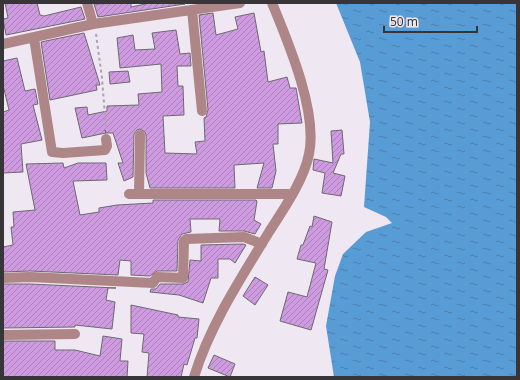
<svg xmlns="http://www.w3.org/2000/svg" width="520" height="380" viewBox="0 0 520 380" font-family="'Noto Sans',sans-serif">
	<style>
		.water { fill: url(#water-ripples) }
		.building { fill: url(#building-hatch); stroke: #6e6871 }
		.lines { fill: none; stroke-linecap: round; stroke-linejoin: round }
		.path { stroke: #aaa5ac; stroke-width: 2; stroke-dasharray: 3 3; stroke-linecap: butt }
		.minor { stroke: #ae8687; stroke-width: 10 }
	</style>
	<defs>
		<pattern id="water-ripples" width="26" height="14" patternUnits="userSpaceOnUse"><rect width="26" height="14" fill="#589cd5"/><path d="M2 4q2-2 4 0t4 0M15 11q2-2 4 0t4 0" fill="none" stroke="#4a80ae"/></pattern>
		<pattern id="building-hatch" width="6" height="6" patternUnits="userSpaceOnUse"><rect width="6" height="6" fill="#ce9be0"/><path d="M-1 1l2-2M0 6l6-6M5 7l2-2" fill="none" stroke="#a87fb7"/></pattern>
	</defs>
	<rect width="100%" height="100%" fill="#efe8f2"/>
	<!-- water -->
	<path class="water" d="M336 3H517V377H334L326 326 335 276 343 254 366 232 392 223 386 217 364 207 370 122 360 62Z"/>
	<!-- building -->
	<path class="building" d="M5 3H37L40 15 44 16 81 7 85 19 6 35 3 19 8 18Z
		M131 3V7L150 3 185 4 98 17 94 4Z
		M213 13 216 35 238 29 235 17 254 13 261 52 264 51 268 82 287 77 290 88H296L302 123 278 124V144H273L276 171 272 188H257L264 163 234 165 235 188H150L146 173V135L145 132 140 129 137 130 134 134 133 177 124 181 118 163H123L113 133H106L105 130 106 133 101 134 82 138 75 108 87 107 88 115 107 111V106L139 105 138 94 162 92 161 64 120 68 117 38 133 35 135 50 155 49 152 33 176 30 180 54 190 53 191 66H177L178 86H183L184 115 163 116 165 153 197 154 195 142 205 141 204 118 206 117 208 110 199 15Z
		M84 33 100 85H96L97 90 50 100 41 42Z
		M17 58 25 91 35 89 38 104 33 105 42 140 21 144 23 172 3 173V112L9 110 3 85V61Z
		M128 71 130 82 110 84 109 72Z
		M342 130 344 154H341L333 173 345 176 341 196 322 193 325 173 313 170 314 159 333 163 331 131Z
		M63 163 64 168 78 163H106L107 180 73 181 80 215 99 212V208L117 205 153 203V200H256L257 201 254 220 261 224 255 234 244 231H219L220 219H190L191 232 182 234 178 240 177 271H157L150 276 131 275V261L120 260 118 275 30 271 3 272V247L13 245 11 227H14L13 212 35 210 26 164Z
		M314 216 332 222 324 269 328 270 311 330 280 321 288 292 307 297 316 263 297 259 301 245H303L310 226 312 227Z
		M243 244 246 245 235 263 230 259H218V278H211L203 303 179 295 150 292 151 289H156L160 284H183L188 282 190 260 201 261V245Z
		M255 277 268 285 255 305 243 296Z
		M3 284H30L116 288H108L106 300 115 302 112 329 75 325V327L3 328Z
		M131 305 178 315V317L199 319 197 338H195L187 365 184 364 181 377H147L149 353 142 352 144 334 131 333Z
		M103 336 122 339 120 361H128L127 377H3V341H55V350H75L100 356Z
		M214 355 235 364 230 377 208 368Z"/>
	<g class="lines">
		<!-- path -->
		<path class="path" d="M96 34 102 78 106 129"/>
		<!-- minor -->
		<path class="minor" d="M87 3 93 24
			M192 10 202 111
			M34 38 52 152 63 153 105 150 107 146 106 139
			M3 44 93 24 240 3
			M129 194H291
			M139 194 140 135
			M3 278 30 277 153 283 157 277 183 278 184 241 186 239 244 237 262 244
			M3 335 75 334
			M194 377C210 325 241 278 269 232 283 210 304 180 309 154 318 112 288 42 272 3"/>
	</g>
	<!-- border -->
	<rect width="520" height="380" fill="none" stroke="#383539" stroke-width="8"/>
	<!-- scale -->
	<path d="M384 26v6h93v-6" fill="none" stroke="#383539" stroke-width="2"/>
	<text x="390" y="26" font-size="12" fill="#383539" stroke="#efe8f2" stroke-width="3" paint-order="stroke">50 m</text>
</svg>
